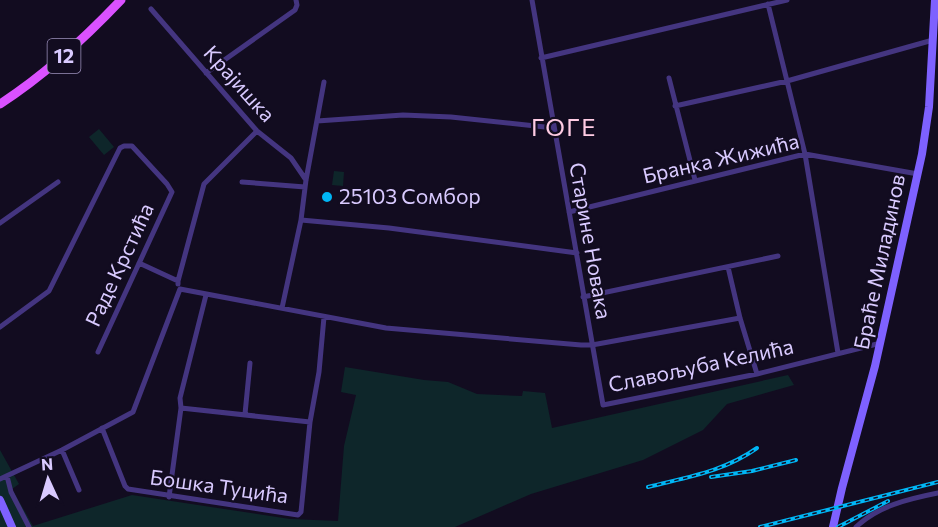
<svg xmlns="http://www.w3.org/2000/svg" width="938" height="527" viewBox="0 0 938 527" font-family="Commissioner,sans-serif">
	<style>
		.green { fill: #0e262a }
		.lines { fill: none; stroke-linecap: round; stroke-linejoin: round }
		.street { stroke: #443580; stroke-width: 5 }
		.secondary { stroke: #7e61ff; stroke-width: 8 }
		.primary { stroke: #da51ff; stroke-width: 9 }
		.rail-casing { stroke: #00b6f5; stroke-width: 4 }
		.rail { stroke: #120c20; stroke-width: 1.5; stroke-dasharray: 4.5; stroke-linecap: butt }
		.poi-dot { fill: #00b6f5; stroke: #120c20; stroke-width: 2 }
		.labels { text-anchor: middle; stroke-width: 4.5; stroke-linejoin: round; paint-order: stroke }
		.shield { fill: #120c20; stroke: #9d91bc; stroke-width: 1.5 }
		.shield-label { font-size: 20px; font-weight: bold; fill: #d9caff }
		.street-label { font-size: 21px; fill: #d9caff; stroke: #120c20 }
		.poi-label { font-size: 21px; fill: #d9caff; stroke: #120c20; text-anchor: start }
		.quarter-label { font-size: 24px; letter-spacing: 1.5px; fill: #ffcce4; stroke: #120c20 }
	</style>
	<rect width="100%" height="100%" fill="#120c20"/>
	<!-- green -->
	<path class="green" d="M99 129 114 147 104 155 89 137Z
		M334 171 344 172 343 186 332 185Z
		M345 367 424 380 448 382 477 394 522 396 523 391 545 393 552 428 788 375 794 385 727 404 703 430 643 460 531 494 455 527H0V450L19 484 12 489 33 526 132 495 290 519 338 521 344 446 356 395 341 392Z"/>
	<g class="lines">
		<!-- street -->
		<path class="street" d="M532 0 603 405 757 374 881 343
			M768 4 805 154 838 353
			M151 9 257 131 291 158 306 180
			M541 58 787 0
			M206 73 295 10 297 5 296 0
			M669 78 695 180
			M675 106 787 81 933 40
			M317 121 403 115 451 117 554 128
			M242 182 305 187
			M569 212 805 154 918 174
			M301 220 389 228 577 253
			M0 223 58 182
			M139 263 178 281V284
			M728 267 740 318 757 374
			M178 281 204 184 257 131
			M583 297 778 256
			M282 308 301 220 306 180 324 82
			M0 327 49 291 120 148 124 146H132L167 184 172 192 98 352
			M181 408 310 422
			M245 414 250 363
			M102 428 125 486 128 489 298 515 301 512 310 422 319 372 324 317
			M62 450 79 490
			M7 476 11 492 29 527
			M0 479 62 450 133 412 180 289 386 328 581 345H592L740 318
			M169 497 181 408 180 398 206 295
			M856 527C878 506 908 499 938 493"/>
		<!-- secondary -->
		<path class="secondary" d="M0 500 12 527
			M833 527 842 488 875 366 922 154 929 107 935 0"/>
		<!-- primary -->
		<path class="primary" d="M0 104C45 75 84 39 121 0"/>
		<defs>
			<path id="rail" d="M711 477 752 471 796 460
				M648 487C687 477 723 472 757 448
				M760 527 938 482
				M838 527 888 501"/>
		</defs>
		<!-- rail casing -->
		<use href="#rail" class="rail-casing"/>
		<!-- rail -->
		<use href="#rail" class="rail"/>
	</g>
	<!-- markers -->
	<circle class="poi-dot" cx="327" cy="197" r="6"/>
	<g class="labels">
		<!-- shield labels -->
		<rect class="shield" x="47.5" y="39" width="33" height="34" rx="4.5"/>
		<g class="shield-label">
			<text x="64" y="63">12</text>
		</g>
		<!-- street labels -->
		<g class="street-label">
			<text transform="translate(239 84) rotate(48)" y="7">Крајишка</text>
			<text transform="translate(721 159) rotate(-13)" y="7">Бранка Жижића</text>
			<text transform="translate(590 241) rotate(80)" y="7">Старине Новака</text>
			<text transform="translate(880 262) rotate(-78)" y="7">Браће Миладинов</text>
			<text transform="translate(120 265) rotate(-65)" y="7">Раде Крстића</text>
			<text transform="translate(701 366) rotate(-12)" y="7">Славољуба Келића</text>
			<text transform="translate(219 487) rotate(8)" y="7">Бошка Туцића</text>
		</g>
		<!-- poi labels -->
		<g class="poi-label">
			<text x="339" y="204">25103 Сомбор</text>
		</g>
		<!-- quarter labels -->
		<g class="quarter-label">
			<text x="564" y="136">ГОГЕ</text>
		</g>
	</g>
	<!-- north arrow -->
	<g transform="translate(48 479) rotate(356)" stroke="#120c20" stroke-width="4.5" paint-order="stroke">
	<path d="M0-4.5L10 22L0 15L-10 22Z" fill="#d9caff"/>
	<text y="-9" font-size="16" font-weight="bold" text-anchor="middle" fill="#d9caff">N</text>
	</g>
</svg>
